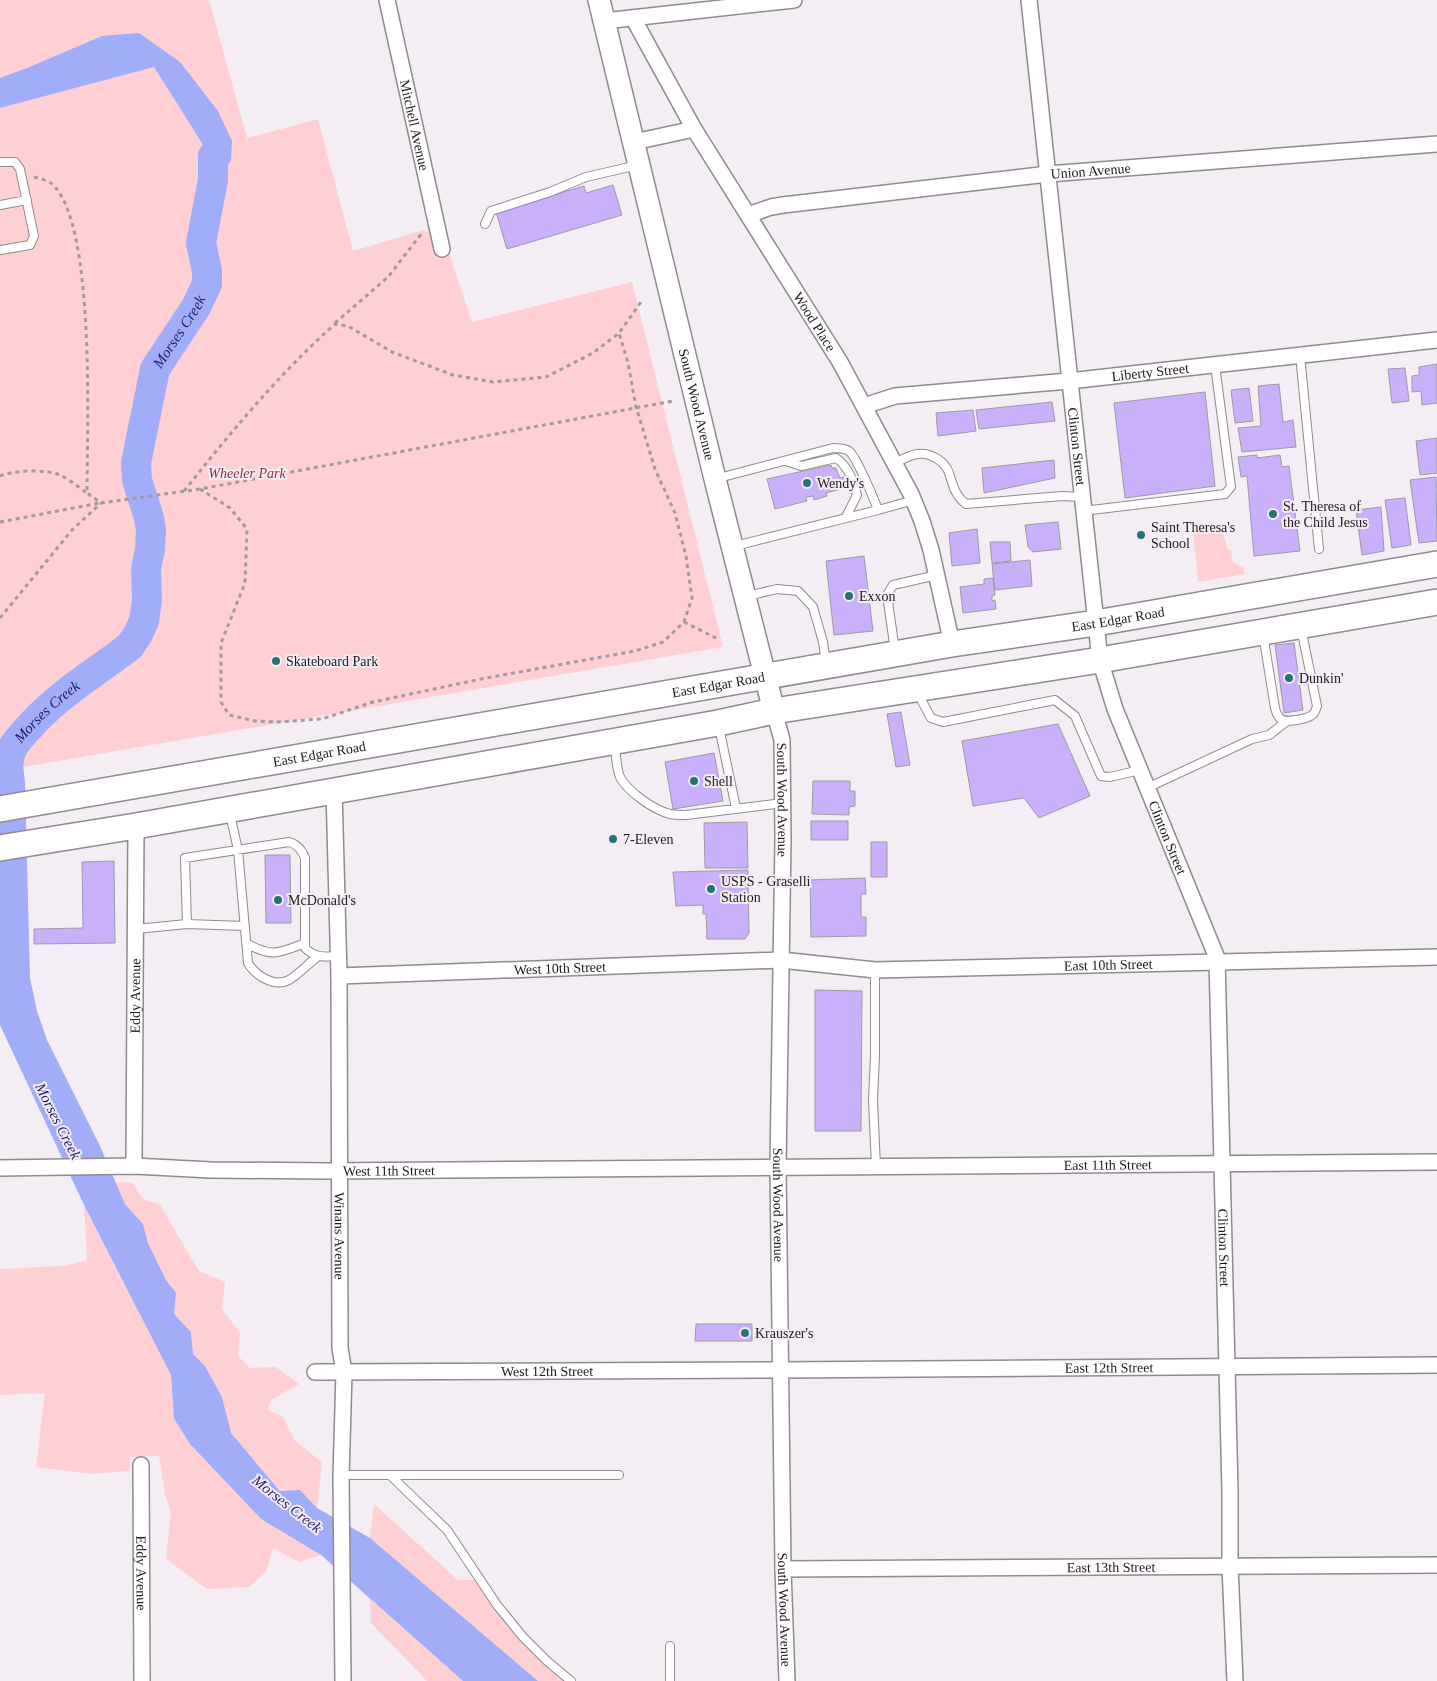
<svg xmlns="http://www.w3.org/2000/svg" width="1437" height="1681" viewBox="0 0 1437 1681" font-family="Georgia,serif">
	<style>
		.green { fill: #fed0d4 }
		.water { fill: #a1adf8 }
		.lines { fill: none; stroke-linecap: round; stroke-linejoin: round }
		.river { stroke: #a1adf8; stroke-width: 30 }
		.building { fill: #caaffa; stroke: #9d9ba3 }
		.service-casing { stroke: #908990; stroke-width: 10 }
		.minor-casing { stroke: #908990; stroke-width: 18 }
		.secondary-casing { stroke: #908990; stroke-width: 24 }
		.trunk-casing { stroke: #908990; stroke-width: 28 }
		.path { stroke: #a09aa0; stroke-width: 3; stroke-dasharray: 4 4; stroke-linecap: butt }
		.service { stroke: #fff; stroke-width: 8 }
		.minor { stroke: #fff; stroke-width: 15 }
		.secondary { stroke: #fff; stroke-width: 21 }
		.trunk { stroke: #fff; stroke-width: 25 }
		.poi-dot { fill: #267078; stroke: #f4edf4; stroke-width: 2 }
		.labels { text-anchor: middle; stroke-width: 4; stroke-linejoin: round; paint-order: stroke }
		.street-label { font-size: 14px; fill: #1e1b1e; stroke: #f4edf4 }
		.park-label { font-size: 14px; font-style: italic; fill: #912a3f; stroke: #f4edf4 }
		.poi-label { font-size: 14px; fill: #1e1b1e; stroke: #f4edf4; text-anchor: start }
		.water-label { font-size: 15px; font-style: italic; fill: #201b6f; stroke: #f4edf4 }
	</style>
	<rect width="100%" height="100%" fill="#f4edf4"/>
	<!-- green -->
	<path class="green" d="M0 0H209L247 138 318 119 353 251 424 230 426 232 441 229 472 322 632 282 723 647 0 771Z
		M1221 525 1227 548 1232 552C1230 562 1234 564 1243 567L1245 574 1198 582 1193 528Z
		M116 1182 133 1183 142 1198 160 1205 199 1271 225 1282 222 1309 240 1333 238 1356 250 1368 276 1367 299 1384 271 1400 268 1410 283 1417 295 1441 322 1462 317 1508 300 1490 281 1491 231 1433 222 1397 205 1366 193 1354 191 1332 174 1314 176 1293 166 1280 148 1243 143 1224 125 1204Z
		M84 1205 171 1375 174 1419 190 1444 261 1519 321 1555 299 1562 273 1548 266 1572 249 1587 207 1589 166 1559 171 1512 165 1494 159 1456 131 1457 129 1471 91 1474 36 1467 45 1393 0 1395V1269L64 1266 87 1260Z
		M374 1504 458 1580H477L518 1637 564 1681H538L370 1538Z
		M370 1599 463 1681H427L371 1623Z"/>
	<!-- water -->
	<path class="water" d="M139 33 180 62 218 111 232 141 231 160 211 197 207 151 154 67 0 108V78L27 68 102 36Z
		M20 737 25 783 30 978 37 1011 47 1040 100 1146 125 1204 143 1224 148 1243 166 1280 176 1293 174 1314 191 1332 193 1354 205 1366 222 1397 231 1433 280 1491 300 1490 317 1508 370 1538 538 1681H463L321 1555 261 1519 190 1444 174 1419 171 1375 84 1205 0 1025V757L6 749Z"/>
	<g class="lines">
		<!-- river -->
		<path class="river" id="s1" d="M8 776C8 767 8 757 12 749 17 739 26 731 34 722 62 692 98 671 130 646L138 634 144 621 147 600 146 569 150 549 151 530 149 518 137 480 136 463 155 369 196 307 207 284V271L201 243 213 180V156"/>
	</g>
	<!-- building -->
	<path class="building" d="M613 185 622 215 507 249 496 212 584 186 586 193Z
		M1437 364V403L1422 405 1421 391 1412 392V376L1419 375V367Z
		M1405 368 1409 401 1392 403 1388 369Z
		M1279 384 1283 422 1293 420 1296 447 1242 452 1238 428 1261 426 1258 386Z
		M1249 388 1253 421 1235 423 1231 390Z
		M1205 392 1215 486 1125 498 1114 403Z
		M1052 402 1055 421 979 429 976 410Z
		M973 410 976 431 938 436 936 413Z
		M1437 438V473L1420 475 1416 441Z
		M1257 455V458L1280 455 1282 467 1289 466 1300 551 1254 556 1247 476 1241 477 1238 457Z
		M1054 460 1055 478 984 493 982 468Z
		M831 465 832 468H836L840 478 844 477 848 487 826 493 827 496 814 500 813 496 806 497 807 501 775 509 767 479Z
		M1436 477 1437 541 1419 543 1410 480Z
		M1405 498 1411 545 1392 548 1385 500Z
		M1381 507 1384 551 1362 555 1356 510Z
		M1058 522 1061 549 1033 552 1028 547 1025 525Z
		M977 529 980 563 952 566 949 533Z
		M990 542H1010L1011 561 992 563Z
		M864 556 873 631 834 635 826 561Z
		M1030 560 1032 586 995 590 992 564Z
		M993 578 995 595 992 596V601L995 600 996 609 963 613 960 587 984 584V579Z
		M1294 643 1303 710 1284 713 1275 645Z
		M901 712 910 765 896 767 887 714Z
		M1058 724 1090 796 1039 818 1024 798 973 806 962 741Z
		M714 753 723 801 673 809 665 762Z
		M813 781H850V791H855V806L849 807V815L812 814Z
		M811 821H848V840H811Z
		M747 822 748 868H705L704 823Z
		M871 842H887V877H871Z
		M265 855H290L291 923H266Z
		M114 861 115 943 34 944V929L83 928 82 862Z
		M748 870 749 933 745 939H707L706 914H703V905L676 906 673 872Z
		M865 878 866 894H861V917H866V936L811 937 810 880Z
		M815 990 862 991 861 1131H815Z
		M696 1324H752V1341H695Z"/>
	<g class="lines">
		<defs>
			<path id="service" d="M0 162H15L20 169 34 236 30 245 0 250
				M0 205 27 200
				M485 224 491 211 550 192 586 177 638 165
				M1300 355 1319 549
				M786 461 801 466 836 458C849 467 853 481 857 495L846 517
				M895 463C901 460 910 455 917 454 930 452 945 461 949 473 953 485 955 496 966 504L1062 496 1082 497
				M715 479 833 448C838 448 844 448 849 451 857 458 874 499 878 510L735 546
				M878 510 914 500
				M1083 511 1225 494 1231 487 1215 365
				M747 596 777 589 798 591 813 607 823 642 826 662
				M1263 634 1275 708C1276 712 1277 716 1281 719 1286 723 1311 719 1314 713 1315 713 1317 706 1317 706L1301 628
				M895 651 887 595 893 585 937 575
				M917 692 931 718 943 722 1055 700 1075 716 1101 776 1110 777 1140 770
				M719 727 736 808
				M615 745C616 756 616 767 620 777 628 792 654 810 670 814 675 815 681 815 686 815L783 803
				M1147 788 1252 739 1269 735 1287 721
				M230 814 238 850 248 963C255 975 274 988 289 980 299 974 308 964 317 957
				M187 924 185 858 289 842C297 844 302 850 305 858V948C315 958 325 957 339 956
				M136 929 187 924 245 926
				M246 943C272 958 279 953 305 943
				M875 970V1056L873 1100 876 1167
				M342 1475H619
				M391 1476 447 1530 497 1605 523 1637 547 1661 571 1681
				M670 1646V1681"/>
			<g id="minor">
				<path id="s2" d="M387 0 442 249"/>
				<path id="s3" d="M1029 0 1100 660 1115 709 1217 958 1230 1491V1566L1235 1681"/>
				<path id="s4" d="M633 18 694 129 840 362 911 494 922 521 931 550 952 644"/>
				<path d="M604 21 794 0"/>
				<path d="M634 142 694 129"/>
				<path id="s5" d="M748 215 771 207 783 205 1048 174 1437 144"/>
				<path id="s6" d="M864 406 895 396 1069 381 1437 340"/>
				<path id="s7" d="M774 711 782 740 783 839 778 1167 783 1569 787 1681"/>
				<path id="s8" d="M334 790 339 976 340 1348 344 1372 341 1477 343 1681"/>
				<path id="s9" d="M339 976 781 960 875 970 1437 957"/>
				<path id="s10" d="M134 1166 136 826"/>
				<path id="s11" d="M0 1168 134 1166 211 1170 326 1171 1437 1162"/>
				<path id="s12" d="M315 1372 781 1370 1437 1365"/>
				<path id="s13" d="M141 1465 142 1681"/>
				<path id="s14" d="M783 1569 1437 1565"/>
			</g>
			<g id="secondary">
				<path id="s15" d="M599 0 715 479 774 711"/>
			</g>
			<g id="trunk">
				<path id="s16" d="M0 809 952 644 1096 623 1437 564"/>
				<path d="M0 848 136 826 718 723 774 711 1100 660 1437 602"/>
			</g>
		</defs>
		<!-- service casing -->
		<use href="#service" class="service-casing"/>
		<!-- minor casing -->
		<use href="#minor" class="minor-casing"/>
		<!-- secondary casing -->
		<use href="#secondary" class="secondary-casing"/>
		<!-- trunk casing -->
		<use href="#trunk" class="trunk-casing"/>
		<!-- path -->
		<path class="path" d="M34 177C40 179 48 180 52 184 96 222 87 432 87 493L101 503 200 489 673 401
			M335 323 388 277 422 233
			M0 476C14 470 46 469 60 475 69 479 78 487 87 493
			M200 489 230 508 247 529 245 583 221 643V702L229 715 255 721 276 722 322 719 373 702 481 679 635 651 663 642 684 622 692 598 686 556 675 513 655 469 636 407 628 363 619 333
			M184 491C231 432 279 374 335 324L348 326 392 352 453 375 493 382 546 377 593 353 619 333 641 302
			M0 522 100 503
			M0 618 72 530 101 503
			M684 622 718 639"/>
		<!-- service -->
		<use href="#service" class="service"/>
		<!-- minor -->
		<use href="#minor" class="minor"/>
		<!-- secondary -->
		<use href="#secondary" class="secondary"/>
		<!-- trunk -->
		<use href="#trunk" class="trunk"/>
	</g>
	<!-- markers -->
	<g class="poi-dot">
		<circle cx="807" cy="483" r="5"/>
		<circle cx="1273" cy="514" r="5"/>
		<circle cx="1141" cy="535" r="5"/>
		<circle cx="849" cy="596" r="5"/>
		<circle cx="276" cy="661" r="5"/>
		<circle cx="1289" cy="678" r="5"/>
		<circle cx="694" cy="781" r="5"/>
		<circle cx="613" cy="839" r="5"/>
		<circle cx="711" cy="889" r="5"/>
		<circle cx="278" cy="900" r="5"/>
		<circle cx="745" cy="1333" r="5"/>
	</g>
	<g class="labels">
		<!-- street labels -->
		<g class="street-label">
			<text dy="5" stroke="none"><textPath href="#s2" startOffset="128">Mitchell Avenue</textPath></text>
			<text dy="5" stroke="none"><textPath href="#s5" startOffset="346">Union Avenue</textPath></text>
			<text dy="5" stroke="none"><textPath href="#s4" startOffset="354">Wood Place</textPath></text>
			<text dy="5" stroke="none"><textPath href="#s6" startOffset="289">Liberty Street</textPath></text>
			<text dy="5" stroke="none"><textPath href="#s15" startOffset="416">South Wood Avenue</textPath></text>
			<text dy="5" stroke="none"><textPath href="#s3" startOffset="449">Clinton Street</textPath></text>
			<text dy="5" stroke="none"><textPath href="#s16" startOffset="1134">East Edgar Road</textPath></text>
			<text dy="5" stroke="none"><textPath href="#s16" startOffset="729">East Edgar Road</textPath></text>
			<text dy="5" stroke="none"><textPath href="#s16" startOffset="324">East Edgar Road</textPath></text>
			<text dy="5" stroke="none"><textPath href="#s7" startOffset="90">South Wood Avenue</textPath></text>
			<text dy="5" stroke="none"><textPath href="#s3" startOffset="854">Clinton Street</textPath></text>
			<text dy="5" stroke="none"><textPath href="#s9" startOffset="770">East 10th Street</textPath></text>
			<text dy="5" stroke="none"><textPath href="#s9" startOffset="221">West 10th Street</textPath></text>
			<text dy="5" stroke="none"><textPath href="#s10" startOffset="170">Eddy Avenue</textPath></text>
			<text dy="5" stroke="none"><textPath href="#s11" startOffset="1108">East 11th Street</textPath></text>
			<text dy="5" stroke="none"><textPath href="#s11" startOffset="389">West 11th Street</textPath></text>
			<text dy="5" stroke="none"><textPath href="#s7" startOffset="495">South Wood Avenue</textPath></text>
			<text dy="5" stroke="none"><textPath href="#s8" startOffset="446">Winans Avenue</textPath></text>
			<text dy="5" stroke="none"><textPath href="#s3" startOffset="1274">Clinton Street</textPath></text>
			<text dy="5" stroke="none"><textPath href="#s12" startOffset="794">East 12th Street</textPath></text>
			<text dy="5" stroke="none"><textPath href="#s12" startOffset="232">West 12th Street</textPath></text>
			<text dy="5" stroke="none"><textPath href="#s14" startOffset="328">East 13th Street</textPath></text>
			<text dy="5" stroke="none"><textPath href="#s13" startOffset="108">Eddy Avenue</textPath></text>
			<text dy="5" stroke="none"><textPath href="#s7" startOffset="900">South Wood Avenue</textPath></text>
		</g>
		<!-- park labels -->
		<g class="park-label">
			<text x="247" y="478">Wheeler Park</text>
		</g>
		<!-- poi labels -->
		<g class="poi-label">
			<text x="817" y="488">Wendy's</text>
			<text x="1283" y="511">St. Theresa of<tspan x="1283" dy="16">the Child Jesus</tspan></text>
			<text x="1151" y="532">Saint Theresa's<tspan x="1151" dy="16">School</tspan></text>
			<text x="859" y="601">Exxon</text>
			<text x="286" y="666">Skateboard Park</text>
			<text x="1299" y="683">Dunkin'</text>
			<text x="704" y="786">Shell</text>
			<text x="623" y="844">7-Eleven</text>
			<text x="721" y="886">USPS - Graselli<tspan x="721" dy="16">Station</tspan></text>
			<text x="288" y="905">McDonald's</text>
			<text x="755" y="1338">Krauszer's</text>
		</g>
		<!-- water labels -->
		<g class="water-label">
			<text dy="5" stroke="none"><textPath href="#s1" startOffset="515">Morses Creek</textPath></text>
			<text dy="5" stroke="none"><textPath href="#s1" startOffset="79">Morses Creek</textPath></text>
			<text transform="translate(58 1121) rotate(63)" y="5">Morses Creek</text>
			<text transform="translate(287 1504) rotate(38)" y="5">Morses Creek</text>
		</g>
	</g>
</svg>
